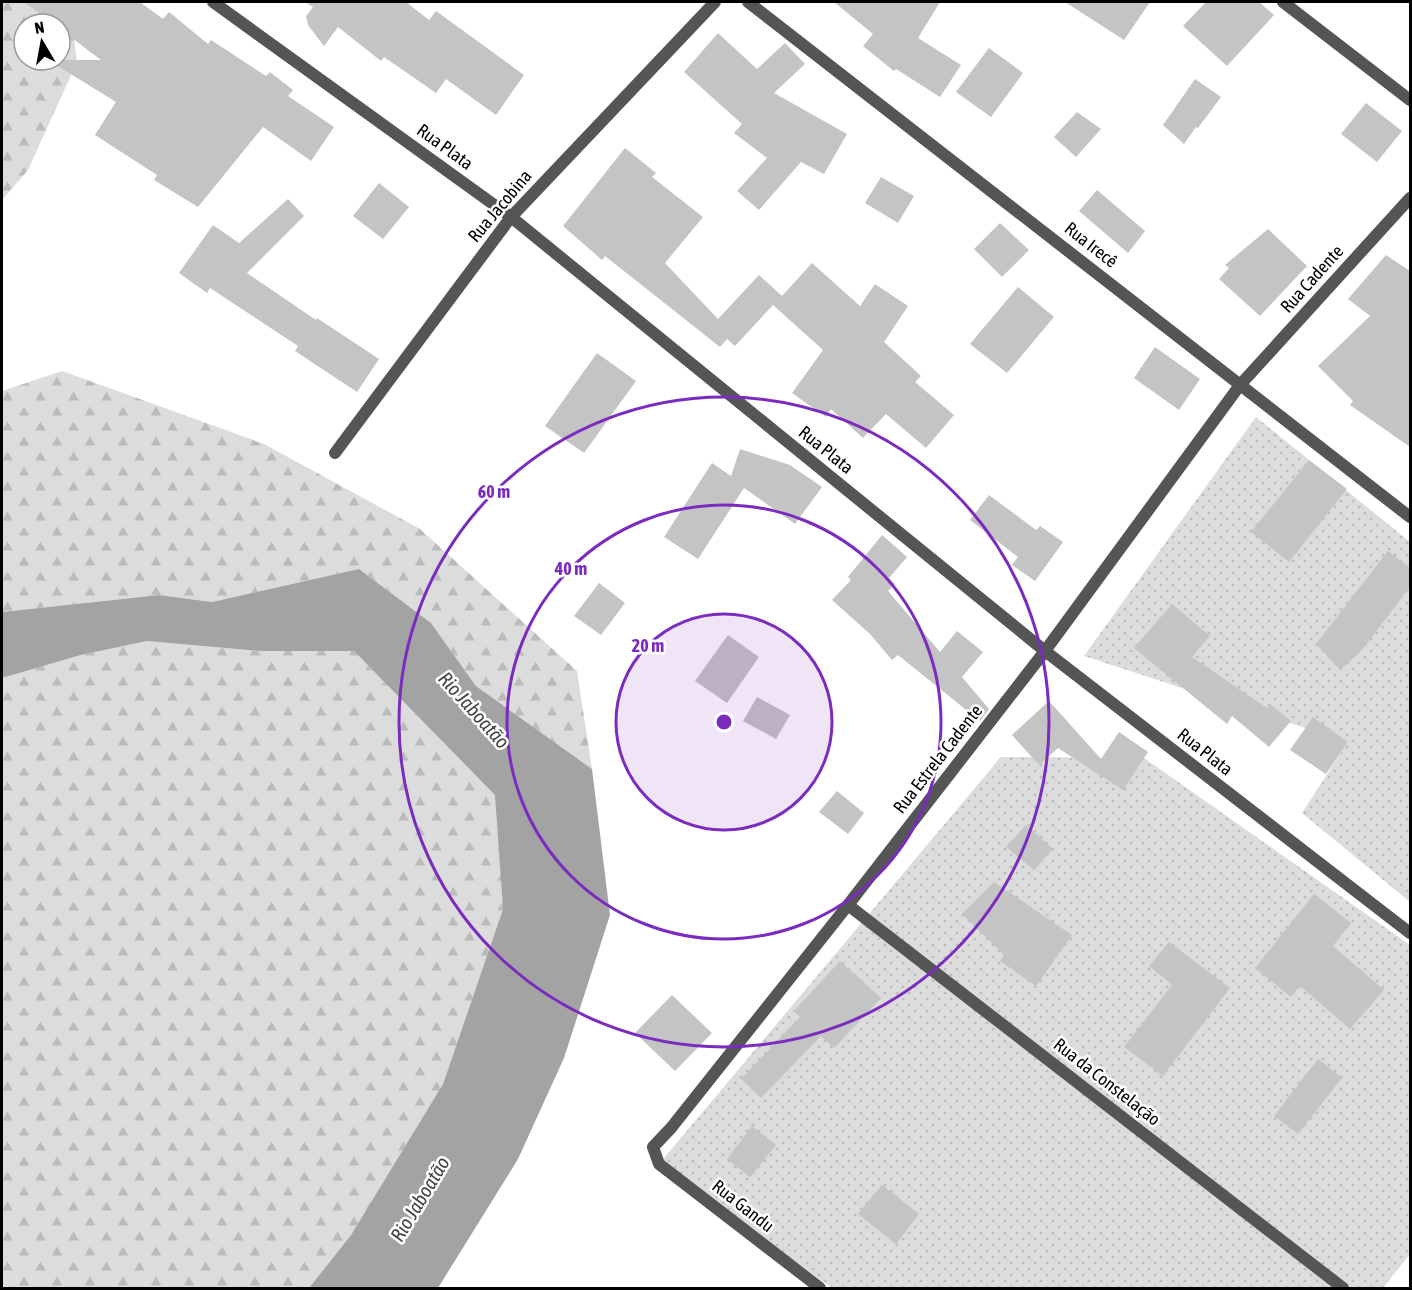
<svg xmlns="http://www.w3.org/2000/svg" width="1412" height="1290" viewBox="0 0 1412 1290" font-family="'Asap Condensed',sans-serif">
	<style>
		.grass { fill: url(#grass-dots) }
		.forest { fill: url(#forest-firs); fill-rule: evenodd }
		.water { fill: #a3a3a3 }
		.building { fill: #c4c4c4 }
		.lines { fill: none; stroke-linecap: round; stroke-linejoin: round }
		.street { stroke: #555; stroke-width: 12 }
		.ring { fill: none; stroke: #7b2cbf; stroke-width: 3 }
		.labels { text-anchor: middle; stroke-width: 5; stroke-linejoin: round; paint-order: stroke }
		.street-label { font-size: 18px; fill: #000; stroke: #fff }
		.water-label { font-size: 20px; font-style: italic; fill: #444; stroke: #fff }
		.centre { fill: #7b2cbf; stroke: #fff; stroke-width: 3 }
		.ring-label { font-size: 18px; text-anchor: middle; font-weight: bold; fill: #7b2cbf; stroke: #fff; stroke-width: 5; stroke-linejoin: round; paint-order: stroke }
	</style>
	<defs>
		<pattern id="grass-dots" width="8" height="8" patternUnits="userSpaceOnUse" patternTransform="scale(1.5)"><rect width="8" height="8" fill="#dcdcdc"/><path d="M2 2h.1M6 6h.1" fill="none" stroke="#bbb" stroke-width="1.8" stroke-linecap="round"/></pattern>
		<pattern id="forest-firs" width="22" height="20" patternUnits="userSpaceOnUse" patternTransform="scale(1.5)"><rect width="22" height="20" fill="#dcdcdc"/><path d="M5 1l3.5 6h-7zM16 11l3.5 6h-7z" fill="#bbb"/></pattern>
	</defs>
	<rect width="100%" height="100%" fill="#fff"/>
	<!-- grass -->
	<path class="grass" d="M1256 417 1410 542V902L1302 813 1348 742 1084 656Z
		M1001 757 1144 758 1410 945V1254L1383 1288H832L659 1164Z"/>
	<!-- forest -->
	<path class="forest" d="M2 2H69L77 62 28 170 2 200ZM24 24H60V60H24Z
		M62 371 264 444 420 529 577 671 592 769 476 686 431 623 359 569 212 602 159 595 2 612V391Z
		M147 641 260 651H354L496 795 503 909 443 1084 351 1235 309 1288H2V678L81 655Z"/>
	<!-- water -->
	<path class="water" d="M359 569 431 623 476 686 592 769 610 915 564 1058 518 1159 438 1288H309L351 1235 443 1084 503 909 495 795 354 651H260L147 641 81 655 2 678V612L159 595 212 602Z"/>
	<!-- building -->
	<path class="building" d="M24 2H140L163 19 169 12 208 44 211 40 266 76 270 72 293 90 288 96 334 127 311 161 263 127 198 207 154 180 157 175 95 135 116 102 48 60H101L60 29V24H54Z
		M305 2H406L429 20 436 11 524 75 496 115 446 79 436 93 384 57 381 61 338 27 324 46 308 25 306 16 313 7Z
		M834 2H940L918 38 961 65 940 97 896 69 894 71 863 46 873 34Z
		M1065 2H1150L1124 40Z
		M1206 2H1259L1274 15 1227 66 1183 26Z
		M718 33 757 69 785 43 805 64 774 93 847 134 824 174 801 162 759 210 737 191 767 158 734 133 742 124 684 72Z
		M989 48 1023 73 991 117 956 92Z
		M1195 79 1221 97 1198 128 1196 127 1184 144 1163 125Z
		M1366 103 1402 131 1377 162 1341 134Z
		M1077 112 1101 129 1076 157 1054 137Z
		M625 148 656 173 652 177 703 217 665 263 718 319 759 275 782 296 812 263 860 306 875 284 908 306 884 342 921 376 915 382 954 415 926 448 886 414 863 438 831 409 826 417 792 393 823 350 773 305 735 346 727 339 720 347 605 256 602 260 563 226Z
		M881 177 914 196 898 223 865 203Z
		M379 183 409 207 383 239 353 216Z
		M1097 190 1145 231 1128 253 1079 211Z
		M288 199 304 216 247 273 316 320 317 318 379 359 357 392 295 351 298 346 210 288 207 293 179 273 213 225 239 243Z
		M1000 223 1029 250 1002 277 974 249Z
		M1268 229 1307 266 1260 316 1219 279 1229 268 1225 265Z
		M1386 255 1410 271V447L1350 405 1353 401 1318 366 1370 316 1348 299Z
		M1018 287 1054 317 1007 373 970 344Z
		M1155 347 1200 379 1179 410 1134 378Z
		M597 353 636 381 584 453 545 426Z
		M740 449 790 465 822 487 795 524 744 488 698 559 664 537 712 463 731 476Z
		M1309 460 1347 489 1289 562 1251 532Z
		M989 495 1036 530 1040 526 1063 542 1035 581 1012 565 1018 557 970 520Z
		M882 535 907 557 889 578 895 584 888 591 940 652 957 631 983 652 962 677 989 709 980 721 898 655 892 660 870 634 832 600 851 580 848 577Z
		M1388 551 1410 568V587L1362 650 1340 670 1316 644Z
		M599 583 625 603 601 635 574 616Z
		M1172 604 1210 636 1192 657 1267 708 1270 704 1291 721 1269 747 1232 716 1227 724 1134 648Z
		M728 635 759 657 727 703 695 681Z
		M757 697 790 715 776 739 743 721Z
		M1049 701 1101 759 1119 732 1148 752 1123 790 1058 748 1039 765 1012 735Z
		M1313 717 1348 742 1326 774 1290 750Z
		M837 791 864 813 848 834 819 812Z
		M1026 825 1053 849 1034 870 1006 847Z
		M994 882 1072 935 1036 986 1000 961 1004 955 962 914Z
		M1314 894 1351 923 1333 946 1384 990 1350 1029 1300 986 1291 997 1255 968Z
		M1169 942 1230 988 1163 1076 1124 1047 1172 985 1149 966Z
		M840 961 881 998 834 1048 821 1036 761 1098 741 1079 800 1017 794 1011Z
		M672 995 712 1033 675 1071 635 1033Z
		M1318 1059 1342 1078 1298 1134 1274 1116Z
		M752 1126 776 1145 750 1177 727 1159Z
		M882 1185 919 1214 896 1244 858 1214Z"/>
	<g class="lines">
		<!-- street -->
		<path class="street" d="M213 2 511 217 1045 651 1410 933
			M748 2 1410 517
			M1283 2 1410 100
			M335 453 511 217 715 2
			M848 905 1343 1288
			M820 1288 659 1164 653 1147 671 1128 848 905 1045 651 1240 385 1410 198"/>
	</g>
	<!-- distance rings -->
	<circle cx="724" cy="722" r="108" fill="#7b2cbf" fill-opacity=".12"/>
	<g class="ring">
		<circle cx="724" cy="722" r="108"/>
		<circle cx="724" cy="722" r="217"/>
		<circle cx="724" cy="722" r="325"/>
	</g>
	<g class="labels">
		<!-- street labels -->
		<g class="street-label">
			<text transform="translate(445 147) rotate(36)" y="6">Rua Plata</text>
			<text transform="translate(500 206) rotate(-50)" y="6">Rua Jacobina</text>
			<text transform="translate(1091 245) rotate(38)" y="6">Rua Irecê</text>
			<text transform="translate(1312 279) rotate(-48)" y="6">Rua Cadente</text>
			<text transform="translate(826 450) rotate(39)" y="6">Rua Plata</text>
			<text transform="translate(1205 752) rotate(38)" y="6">Rua Plata</text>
			<text transform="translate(938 759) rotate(-52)" y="6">Rua Estrela Cadente</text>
			<text transform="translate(1107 1082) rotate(38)" y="6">Rua da Constelação</text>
			<text transform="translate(743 1206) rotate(38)" y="6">Rua Gandu</text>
		</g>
		<!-- water labels -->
		<g class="water-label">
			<text transform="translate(474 710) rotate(48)" y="7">Rio Jaboatão</text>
			<text transform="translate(420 1199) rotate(-59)" y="7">Rio Jaboatão</text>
		</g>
	</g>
	<circle cx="724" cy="722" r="9" class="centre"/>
	<g class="ring-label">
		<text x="494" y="498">60 m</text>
		<text x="571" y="575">40 m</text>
		<text x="648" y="652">20 m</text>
	</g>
	<!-- border -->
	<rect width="1412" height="1290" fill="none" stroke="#000000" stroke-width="6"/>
	<!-- north arrow -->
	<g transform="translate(42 42) rotate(350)"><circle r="28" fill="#ffffff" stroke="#999999" stroke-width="1.5"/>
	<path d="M0-4.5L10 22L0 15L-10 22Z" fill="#000000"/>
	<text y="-9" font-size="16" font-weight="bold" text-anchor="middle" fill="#000000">N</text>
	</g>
</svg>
